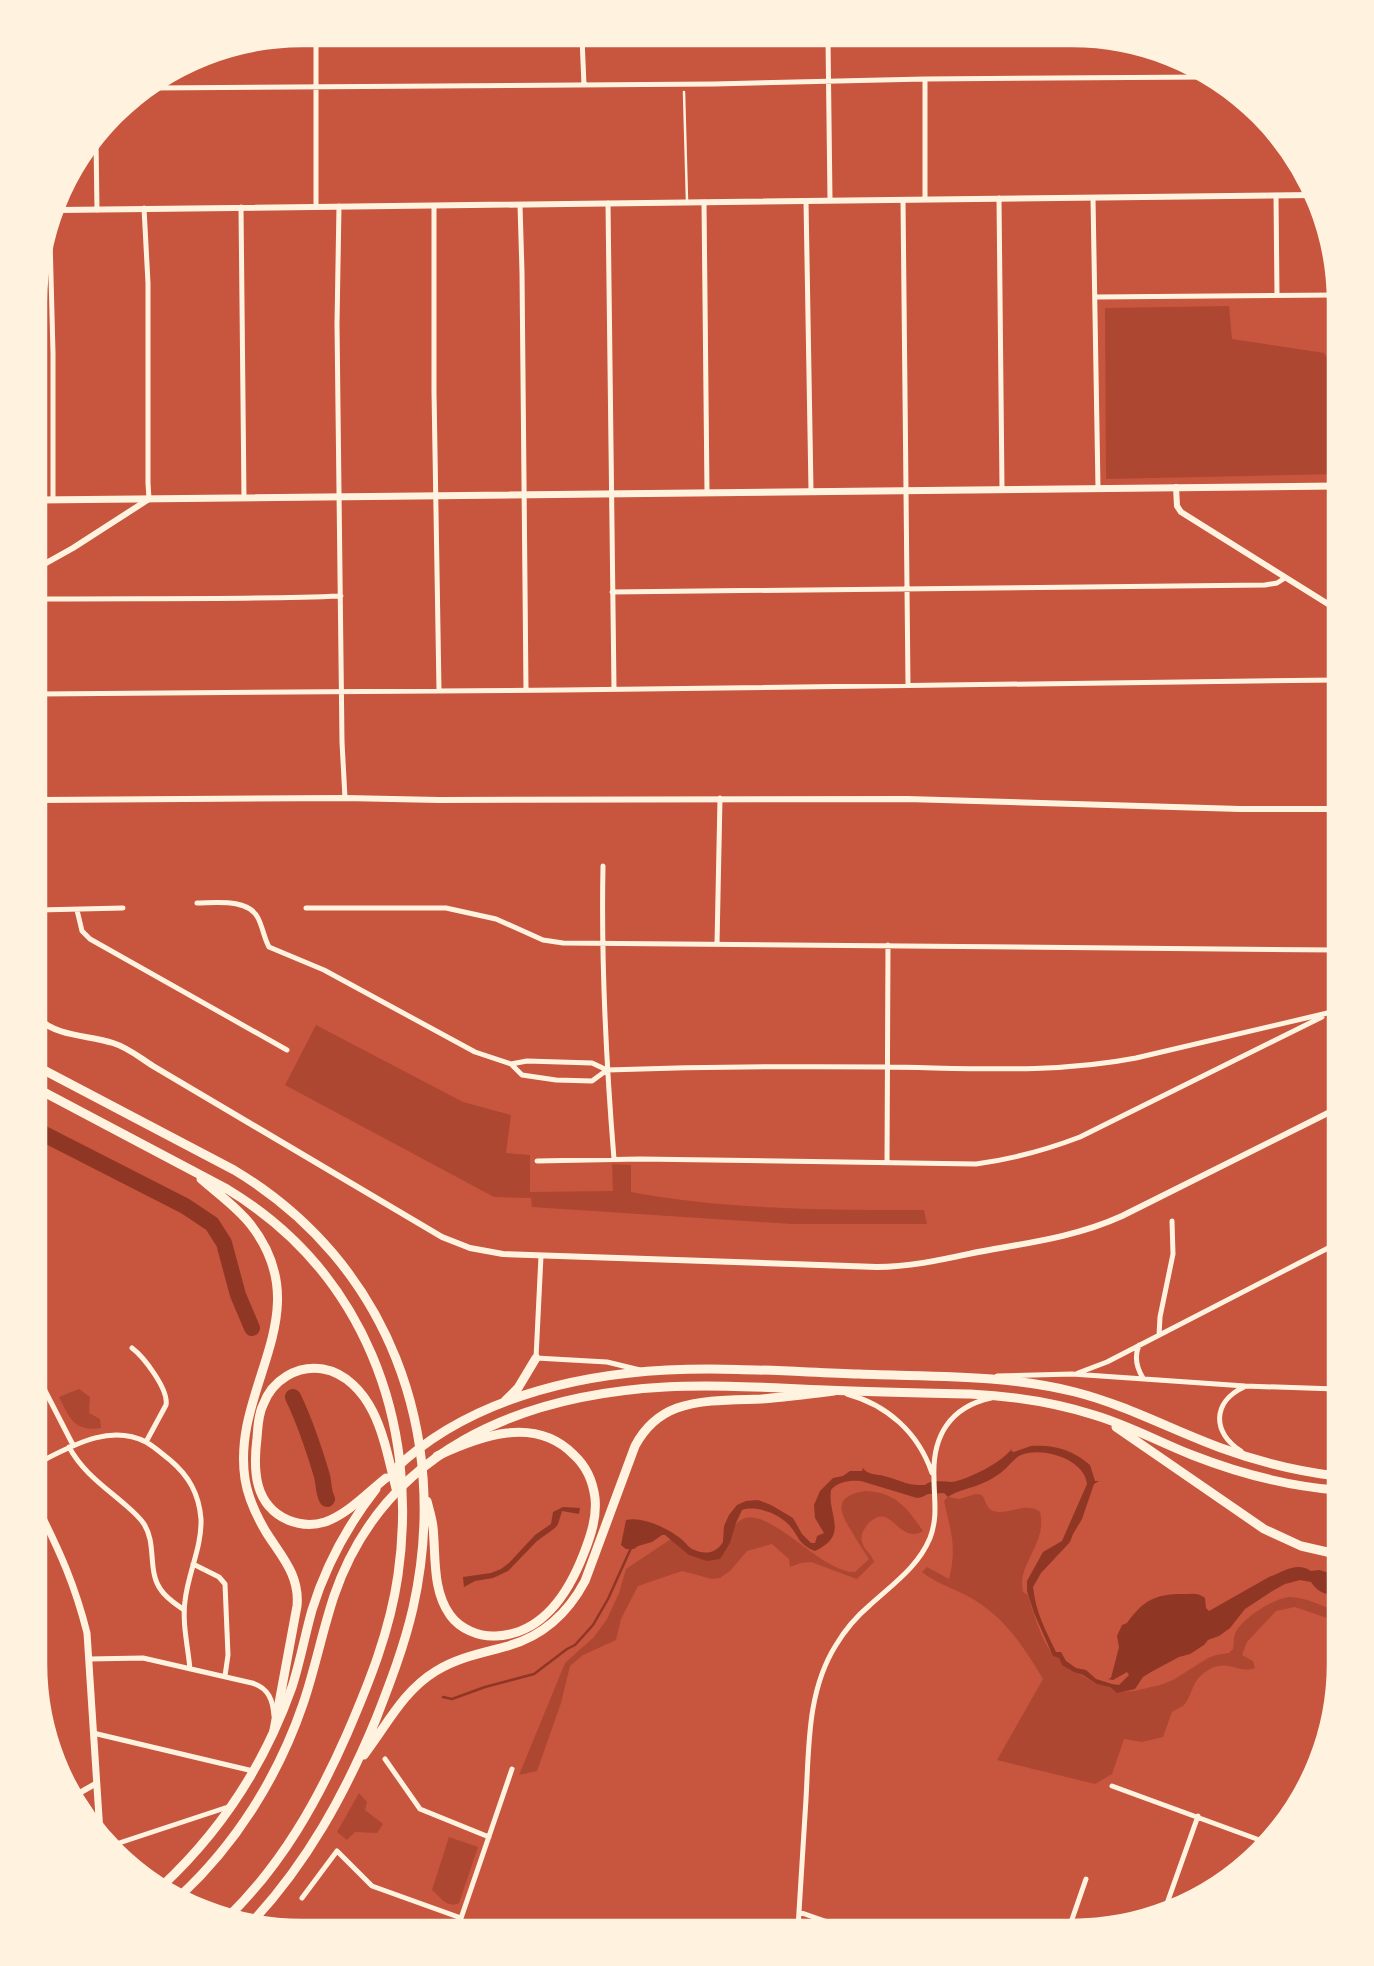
<svg xmlns="http://www.w3.org/2000/svg" width="1374" height="1966" viewBox="0 0 1374 1966" font-family="Raleway,sans-serif">
	<style>
		.green { fill: #ae4732 }
		.water { fill: #8f3625 }
		.lines { fill: none; stroke-linecap: round; stroke-linejoin: round }
		.stream { stroke: #8f3625; stroke-width: 2.5 }
		.river { stroke: #8f3625; stroke-width: 16 }
		.service { stroke: #fff3e0; stroke-width: 2.5 }
		.minor { stroke: #fff3e0; stroke-width: 5 }
		.tertiary { stroke: #fff3e0; stroke-width: 6 }
		.secondary { stroke: #fff3e0; stroke-width: 7 }
		.trunk { stroke: #fff3e0; stroke-width: 9 }
		.motorway { stroke: #fff3e0; stroke-width: 9 }
		.rim { fill: none; stroke: #fff3e0; stroke-width: 2.5 }
	</style>
	<rect width="100%" height="100%" fill="#c8553d"/>
	<!-- green -->
	<path class="green" d="M1229 306 1232 339 1324 353 1327 358 1336 359V474L1106 479 1105 308Z
		M316 1025 463 1102 511 1115 506 1153 530 1155V1192L613 1191 612 1164 631 1165V1192C728 1210 826 1210 924 1210L927 1224H792L532 1207 531 1198 494 1197 285 1085Z
		M79 1389 90 1397 89 1413 100 1419 101 1428C73 1432 70 1418 59 1397Z
		M865 1491C896 1492 907 1508 923 1531 918 1534 914 1535 908 1533 894 1528 886 1505 868 1524 864 1529 860 1535 862 1542 864 1550 872 1554 874 1562L857 1579 811 1562 801 1563 790 1567 789 1559 772 1544 747 1551 730 1571 720 1578 712 1579 682 1571 638 1586 621 1619 616 1640 583 1655 570 1666 561 1703 537 1771 519 1775 565 1663 594 1637 607 1619 619 1593 626 1569 671 1539 678 1544 716 1558C722 1547 728 1533 736 1524 762 1495 820 1574 855 1572L869 1559C863 1550 857 1541 852 1532 838 1510 834 1496 865 1491Z
		M976 1494 982 1495C985 1499 986 1506 990 1509 1001 1519 1026 1500 1040 1512 1048 1543 1016 1565 1023 1592L1028 1595C1032 1609 1045 1654 1059 1658L1062 1665 1094 1682 1110 1687 1116 1692 1134 1691 1160 1685 1173 1680 1208 1658 1216 1655 1229 1653 1233 1649C1234 1644 1233 1639 1235 1634 1241 1619 1275 1597 1291 1597 1307 1598 1322 1606 1336 1611V1621L1295 1607 1276 1611 1247 1642 1242 1655 1253 1661 1255 1668C1239 1674 1228 1659 1210 1669 1191 1680 1195 1689 1185 1704 1183 1707 1176 1709 1172 1712L1163 1737 1142 1742 1124 1739 1112 1774 1095 1784 997 1760 1043 1679C1024 1647 1006 1619 973 1599 956 1589 937 1584 922 1572L927 1567 949 1579C957 1548 951 1531 944 1501L948 1497 959 1499Z
		M359 1793 367 1802 365 1810 383 1824 377 1833 355 1832 347 1840 337 1832Z
		M449 1837 478 1847 459 1903C448 1909 440 1897 432 1890Z
		M1030 1921 1058 1927 1060 1928H1027Z"/>
	<!-- water -->
	<path class="water" d="M1031 1446C1054 1444 1073 1450 1090 1465L1095 1481H1099L1094 1484 1082 1519 1073 1534 1070 1542 1041 1573 1033 1587C1036 1613 1045 1629 1056 1652H1061L1066 1661 1076 1668 1086 1670 1096 1679 1112 1684 1119 1685 1129 1675 1127 1672 1113 1680 1108 1679 1111 1678 1119 1647 1117 1636 1122 1625 1127 1623C1143 1601 1154 1594 1183 1594 1191 1594 1198 1592 1205 1598L1206 1608 1209 1611 1269 1577C1283 1572 1297 1561 1311 1571L1319 1570 1336 1575V1594C1325 1596 1317 1591 1311 1582L1300 1580 1285 1584 1274 1590 1245 1609 1230 1628 1219 1636 1208 1640 1204 1645 1190 1654 1179 1657 1151 1672 1143 1677 1135 1689 1117 1693 1110 1687 1097 1684 1083 1675 1074 1672 1062 1665 1059 1658 1053 1656 1034 1613 1027 1591V1581L1043 1552 1062 1541 1087 1484C1085 1459 1042 1446 1021 1455 1014 1458 1009 1466 1004 1470 995 1478 981 1485 969 1488 961 1491 955 1492 948 1497L944 1493 928 1494 922 1497 917 1498 861 1481C851 1480 838 1481 831 1490 827 1515 850 1535 815 1551 798 1544 800 1538 790 1526 780 1514 757 1505 742 1510L736 1523 730 1543 720 1559 707 1561 689 1555 665 1535H662L652 1542 638 1546 634 1549H626L621 1545 626 1520C641 1516 665 1527 677 1536 683 1539 687 1546 692 1549 704 1555 716 1554 723 1542L724 1526 729 1515 737 1505 746 1501 758 1500 771 1505 793 1518 802 1534 811 1543H815L817 1536 824 1533 815 1518 814 1505 820 1491 833 1478 843 1476 850 1471H862L863 1468C867 1475 877 1474 884 1476 897 1479 908 1486 921 1485 928 1485 923 1485 928 1483 936 1480 944 1482 952 1482 967 1480 1005 1461 1012 1448L1011 1451 1014 1452Z
		M563 1507 580 1508 579 1514 562 1511 558 1524 555 1528 537 1541 508 1571 493 1578 475 1581 464 1587 463 1577 491 1573 501 1569 509 1563 535 1535 551 1524 553 1512Z"/>
	<g class="lines">
		<!-- stream -->
		<path class="stream" d="M443 1697 452 1699 485 1687 534 1674 567 1649 575 1645 593 1625 608 1599 631 1548"/>
		<!-- river -->
		<path class="river" d="M38 1131 185 1206 212 1224 224 1243 238 1295 252 1328
			M293 1397C305 1422 314 1449 322 1476 324 1484 323 1491 327 1499"/>
		<!-- service -->
		<path class="service" d="M684 92 687 201"/>
		<!-- minor -->
		<path class="minor" d="M582 38 584 85
			M828 39 830 200
			M154 88 714 84 925 79 1206 77
			M96 142 97 210
			M1276 196 1277 295
			M999 198 1002 488
			M1093 198 1098 488
			M925 199V79
			M903 200 908 685
			M806 201 811 490
			M704 202 707 492
			M608 203 614 688
			M520 205 522 272 526 690
			M316 206V38
			M339 206 337 324 342 742 345 798
			M434 206V392L439 690
			M241 207 244 498
			M144 208 148 283V483L149 499
			M50 238 53 353V500
			M1096 297 1336 295
			M612 592 1265 585 1277 583 1285 578
			M39 599C140 598 241 600 341 596
			M39 694 563 690 1336 680
			M603 866C601 964 606 1061 614 1159
			M197 903C215 903 248 898 258 918 263 928 264 938 269 947L324 970 475 1052 511 1064 522 1075 556 1080 592 1081 607 1070
			M306 908H446L496 919 543 940 563 943 1336 950
			M39 910 123 908
			M77 910 82 931 90 939 287 1050
			M717 944 720 798
			M511 1064 527 1061 592 1063 607 1070C700 1067 793 1066 887 1067 970 1068 1054 1074 1136 1058L1336 1011
			M537 1161 640 1159 976 1164C1013 1159 1046 1150 1080 1137L1322 1017
			M887 1163 888 945
			M541 1256 536 1358 607 1362 640 1370
			M1159 1335 1160 1317 1173 1254 1172 1221
			M1139 1345C1134 1357 1136 1367 1143 1378
			M132 1348C144 1357 169 1390 166 1405L146 1442
			M1078 1373 1107 1362 1336 1244
			M997 1376 1072 1374 1245 1386 1336 1389
			M38 1377 73 1445
			M847 1394C887 1405 918 1432 932 1473
			M69 1447C82 1471 102 1485 122 1502 130 1509 138 1515 144 1524 157 1544 147 1571 161 1590 167 1599 176 1604 184 1610
			M1241 1451C1212 1433 1212 1402 1244 1387
			M38 1463C70 1447 109 1423 146 1442 155 1447 162 1454 170 1460 189 1476 199 1494 201 1519 202 1547 188 1573 185 1601 182 1623 188 1647 190 1669
			M193 1564 219 1577 225 1584 228 1655 225 1676
			M89 1659 143 1658 252 1683C269 1688 273 1701 274 1716
			M93 1733 253 1771
			M385 1759 420 1809 489 1837
			M1112 1786 1265 1842
			M113 1845 228 1807
			M302 1898 337 1851 372 1886 461 1918
			M1165 1909 1198 1816
			M799 1912 845 1928
			M458 1927 512 1769
			M798 1928C801 1885 803 1842 806 1799 809 1747 807 1691 836 1645 845 1630 857 1616 870 1605 893 1584 918 1567 930 1538 938 1517 934 1500 934 1478 932 1436 950 1407 991 1398
			M1069 1928 1086 1879"/>
		<!-- tertiary -->
		<path class="tertiary" d="M59 210 1313 195
			M1176 487 1177 506 1181 512 1336 609
			M39 567 73 548 149 499
			M39 800 345 798 439 800 907 799 1240 809H1336
			M39 1019C58 1037 89 1035 113 1043 129 1048 140 1058 153 1066L442 1237 470 1248 503 1254 877 1267C911 1267 945 1259 978 1252 1027 1243 1076 1237 1122 1216L1336 1109
			M74 1796 97 1783"/>
		<!-- secondary -->
		<path class="secondary" d="M39 500 1336 486
			M38 1508C60 1552 75 1585 87 1633L100 1833"/>
		<!-- trunk -->
		<path class="trunk" d="M505 1401 518 1388 536 1358
			M1116 1427 1264 1529 1301 1546 1336 1554
			M395 1469C466 1401 571 1375 667 1370 731 1367 796 1372 859 1374 931 1377 1004 1374 1075 1392 1126 1405 1172 1430 1221 1448 1259 1462 1297 1471 1336 1476
			M162 1886C221 1831 265 1763 292 1687 300 1662 305 1635 312 1610 326 1565 347 1526 376 1489
			M180 1896C236 1844 278 1777 303 1704 315 1669 322 1632 334 1596 384 1450 521 1395 665 1387 718 1384 772 1388 825 1390 873 1392 922 1393 970 1394 1012 1396 1053 1402 1094 1415 1128 1425 1159 1442 1192 1455 1238 1473 1287 1486 1336 1490"/>
		<!-- motorway -->
		<path class="motorway" d="M38 1067 234 1170C388 1262 452 1434 413 1608 404 1647 390 1683 376 1719 345 1794 307 1863 252 1922
			M38 1089 227 1189C363 1271 420 1420 398 1575 390 1631 369 1683 347 1734 317 1802 282 1864 229 1916
			M201 1179C218 1194 237 1207 251 1225 320 1314 231 1387 245 1479 248 1498 256 1515 266 1532 281 1556 300 1575 297 1606L274 1730
			M386 1478C367 1493 348 1514 325 1522 312 1526 300 1525 288 1520 254 1505 253 1470 257 1438 258 1427 258 1415 263 1405 272 1380 297 1365 323 1369 346 1373 363 1392 373 1412 385 1436 390 1466 397 1492
			M427 1501C429 1509 432 1518 433 1527 436 1556 432 1590 450 1615 460 1629 479 1637 496 1636 543 1634 569 1592 584 1553 591 1535 597 1517 595 1498 593 1482 586 1466 574 1455 535 1415 480 1436 437 1456
			M364 1755C387 1725 403 1691 436 1671 459 1657 483 1653 508 1646 543 1636 568 1613 585 1581L635 1446C644 1429 658 1415 677 1408 703 1399 734 1400 761 1399 786 1397 810 1394 834 1391"/>
	</g>
	<!-- crop -->
	<path d="M0 0H1374V1966H0ZM302 46H1072A256 256 0 0 1 1328 302V1664A256 256 0 0 1 1072 1920H302A256 256 0 0 1 46 1664V302A256 256 0 0 1 302 46Z" fill="#fff3e0" fill-rule="evenodd"/>
	<path class="rim" d="M302 46H1072A256 256 0 0 1 1328 302V1664A256 256 0 0 1 1072 1920H302A256 256 0 0 1 46 1664V302A256 256 0 0 1 302 46Z"/>
</svg>
